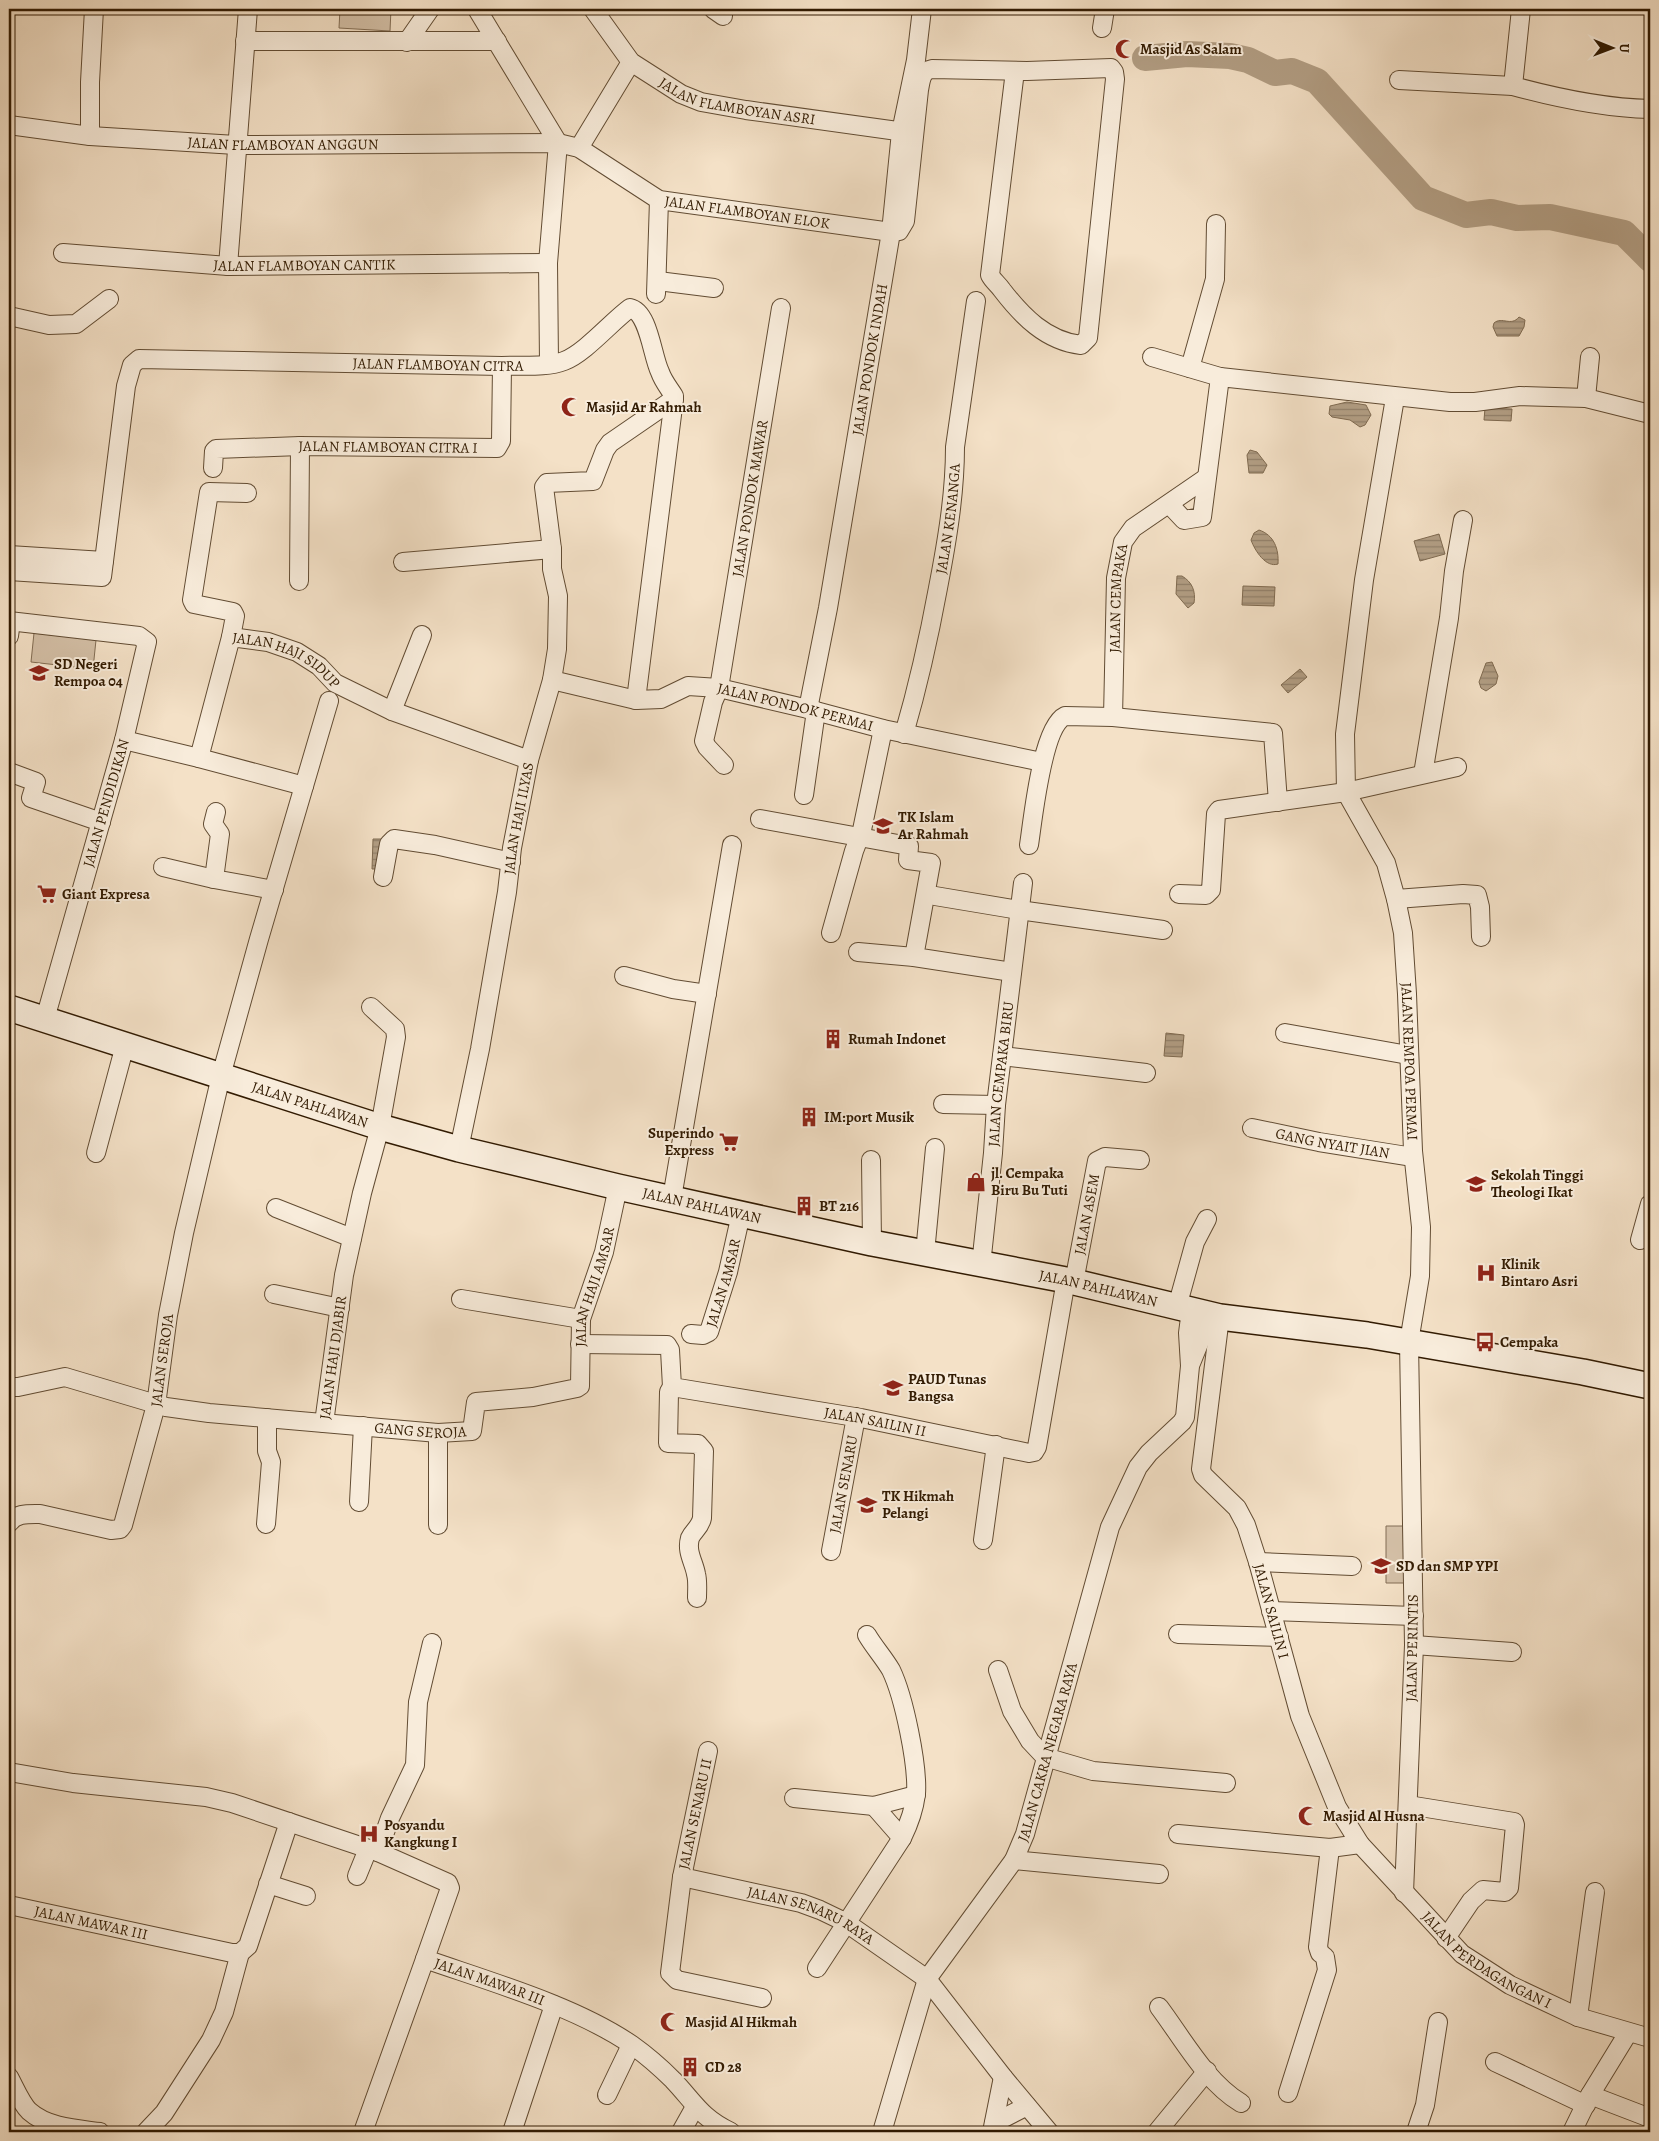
<svg xmlns="http://www.w3.org/2000/svg" width="1659" height="2141" viewBox="0 0 1659 2141" font-family="Alegreya,serif">
	<style>
		.pitch { fill: #d3bfa6; stroke: #826d54 }
		.water { fill: url(#water-rules); stroke: #7f6a50 }
		.lines { fill: none; stroke-linecap: round; stroke-linejoin: round }
		.river { stroke: #b29e84; stroke-width: 26 }
		.minor-casing { stroke: #624c33; stroke-width: 20 }
		.secondary-casing { stroke: #321b02; stroke-width: 28 }
		.minor { stroke: #f8ecdb; stroke-width: 18 }
		.secondary { stroke: #f8ecdb; stroke-width: 25 }
		.labels { text-anchor: middle; stroke-width: 4; stroke-linejoin: round; paint-order: stroke }
		.poi-label { font-size: 15px; font-weight: bold; fill: #321b02; stroke: #f8ecdb; text-anchor: start }
		.street-label { font-size: 15px; fill: #321b02; stroke: #f8ecdb }
	</style>
	<defs>
		<pattern id="water-rules" width="6" height="5" patternUnits="userSpaceOnUse" patternTransform="scale(1.25)"><rect width="6" height="5" fill="#b29e84"/><path d="M0 2.5h6" fill="none" stroke="#91806a"/></pattern>
	</defs>
	<rect width="100%" height="100%" fill="#f4e1c7"/>
	<filter id="stains"><feTurbulence type="fractalNoise" baseFrequency=".004" numOctaves="4"/><feColorMatrix values="0 0 0 0 .2 0 0 0 0 .09 0 0 0 0 .02 0 0 0 .5 -.17"/></filter>
	<radialGradient id="worn" r=".72"><stop offset=".6" stop-color="#630" stop-opacity="0"/><stop offset="1" stop-color="#630" stop-opacity=".3"/></radialGradient>
	<!-- pitch -->
	<path class="pitch" d="M340 9H391L390 31 339 28Z
		M34 633 96 640 93 669 31 662Z
		M1386 1526H1404V1583H1386Z"/>
	<!-- water -->
	<path class="water" d="M1519 317 1525 320 1524 327 1519 336H1497L1493 327 1494 323C1502 316 1511 327 1519 317Z
		M1347 402 1366 405 1371 415 1365 425 1360 427 1350 420 1332 417 1329 414 1330 406Z
		M1485 408 1512 409 1511 421 1484 420Z
		M1250 450 1257 452 1267 465 1263 473H1249L1247 455Z
		M1259 530C1274 535 1279 549 1278 564 1266 568 1255 551 1251 540L1254 533Z
		M1439 534 1445 554 1420 561 1414 541Z
		M1177 576H1182C1192 582 1196 591 1194 603L1188 608 1176 594Z
		M1243 586 1275 587 1274 606 1242 605Z
		M1492 662 1498 676 1496 684 1486 691 1481 688 1479 682 1486 663Z
		M1300 669 1307 677 1288 693 1281 685Z
		M373 839H386L385 869H372Z
		M1166 1033 1184 1035 1182 1057 1164 1056Z"/>
	<g class="lines">
		<!-- river -->
		<path class="river" d="M1145 58 1187 54 1230 56 1248 60 1275 73 1292 71 1317 81 1423 198 1466 215 1491 212 1517 218 1550 217 1624 233 1650 259"/>
		<defs>
			<g id="minor">
				<path d="M477 9 558 143"/>
				<path id="s1" d="M593 9 631 62 681 94 701 102 746 110 912 133"/>
				<path d="M713 9 723 16"/>
				<path d="M1521 9 1513 86C1557 98 1604 108 1650 109"/>
				<path d="M1102 28 1105 9"/>
				<path d="M245 41H497"/>
				<path d="M407 42 430 9"/>
				<path d="M1399 80 1513 86"/>
				<path id="s2" d="M9 125 90 136 236 145 558 143 579 148 659 200 891 232 899 231 905 221 919 90C921 80 921 71 932 69L1027 71 1111 68 1114 72 1115 79 1088 338 1081 345C1046 341 1022 316 1002 290 998 284 993 281 990 275L1015 71"/>
				<path d="M90 136V82L94 9"/>
				<path d="M579 148 631 62"/>
				<path id="s3" d="M63 253 228 266 548 263"/>
				<path d="M228 266 248 9"/>
				<path d="M658 281 714 288"/>
				<path d="M656 294 659 200"/>
				<path d="M9 316 49 325 76 324 109 299"/>
				<path d="M1152 357 1220 377"/>
				<path d="M549 363 548 263 558 143"/>
				<path d="M1190 368 1215 279 1216 224"/>
				<path id="s4" d="M1395 398 1364 580 1345 734 1346 792 1386 863 1396 899 1403 933 1407 994 1413 1151 1421 1227 1420 1276 1409 1342 1414 1645 1404 1893"/>
				<path d="M1586 398 1650 414"/>
				<path id="s5" d="M213 468 214 451 216 449 300 446 497 448 501 441 502 366"/>
				<path d="M1169 504 1184 520 1202 517 1220 377 1450 402H1475L1520 396 1586 398 1590 357"/>
				<path d="M9 555 104 561"/>
				<path d="M403 562 552 549"/>
				<path id="s6" d="M9 571 102 577 126 386 132 365 139 359 502 366C521 365 546 368 564 361 585 353 611 322 630 308 649 312 652 356 660 372 663 381 669 388 674 396V399L636 700"/>
				<path d="M299 581 300 446"/>
				<path d="M9 621 139 636 147 642 124 740 45 1019"/>
				<path d="M9 636 11 621"/>
				<path d="M231 637 235 616 233 612 194 604 192 600 209 492 247 493"/>
				<path id="s7" d="M552 680 636 700 661 699 688 686 719 688 808 709 883 729 1042 762"/>
				<path id="s8" d="M808 709 828 608 891 232 901 132 916 60 922 9"/>
				<path d="M392 711 422 635"/>
				<path id="s9" d="M1113 717 1116 578 1123 542 1133 528 1206 478"/>
				<path id="s10" d="M904 734C918 686 929 637 938 588 947 541 955 494 955 447L976 301"/>
				<path d="M124 740 199 758"/>
				<path id="s11" d="M724 765 707 747 704 741 713 702 719 688 781 308"/>
				<path d="M9 772 36 782 31 798 101 822"/>
				<path d="M1423 774 1449 618 1454 571 1463 520"/>
				<path id="s12" d="M304 786 199 758 231 637 268 642 297 652 319 666 335 683 392 711 529 760"/>
				<path d="M804 795 816 711"/>
				<path d="M216 812 213 824 220 834 214 879 274 890"/>
				<path d="M760 819 909 846 908 860 931 863 914 957 1012 972"/>
				<path d="M1029 845C1033 819 1042 727 1065 716L1113 717 1273 733 1278 802"/>
				<path d="M163 867 214 879"/>
				<path d="M383 877 389 844 394 839 435 845 511 862"/>
				<path d="M1179 894 1206 895 1211 890 1216 814 1219 810 1346 792 1457 767"/>
				<path d="M935 896 1019 910 1163 930"/>
				<path d="M1396 899 1463 894 1477 895 1480 907 1481 937"/>
				<path d="M831 933 854 851 862 830 883 729"/>
				<path d="M858 952 914 957"/>
				<path d="M624 976 673 989 707 994"/>
				<path d="M1285 1033 1408 1055"/>
				<path d="M1002 1056 1146 1073"/>
				<path d="M943 1104 996 1105"/>
				<path id="s13" d="M1252 1128 1319 1142 1413 1157"/>
				<path id="s14" d="M459 1149 480 1049 507 892 512 848 529 760 552 680 557 649 558 596 552 569V549L544 487 547 483 593 481 605 450 610 443 674 399"/>
				<path d="M96 1153 125 1045"/>
				<path d="M871 1160 872 1243"/>
				<path d="M672 1198 732 845"/>
				<path d="M276 1208 352 1238"/>
				<path d="M1640 1240 1650 1204"/>
				<path d="M925 1253 935 1148"/>
				<path id="s15" d="M981 1265 993 1153 996 1105 1023 883"/>
				<path id="s16" d="M1074 1282 1097 1161 1105 1157 1140 1160"/>
				<path d="M274 1294 340 1308"/>
				<path d="M461 1299 581 1319"/>
				<path d="M1177 1307 1195 1242 1207 1219"/>
				<path id="s17" d="M1220 1317 1201 1469 1203 1475 1237 1508 1246 1525 1258 1562 1300 1716 1337 1807 1360 1844 1462 1954 1510 1985 1578 2017 1650 2038"/>
				<path id="s18" d="M691 1334 703 1335 709 1332 728 1272 741 1214"/>
				<path id="s19" d="M580 1344 667 1345 670 1350 672 1387 861 1418 1029 1453 1034 1452 1037 1447 1066 1280"/>
				<path d="M1191 1363 1202 1336 1207 1313"/>
				<path id="s20" d="M9 1387H18L65 1377 166 1407 209 1413 438 1433 472 1431 476 1402 533 1397 577 1388 580 1386 581 1319 604 1252 618 1187"/>
				<path d="M672 1387 669 1392 668 1443 698 1444 704 1451 702 1518C700 1528 693 1531 690 1538 686 1552 694 1562 696 1574 698 1581 697 1590 697 1598"/>
				<path id="s21" d="M324 1423 344 1275 362 1193 380 1127 396 1037 395 1029 371 1007"/>
				<path d="M438 1433V1525"/>
				<path d="M359 1502 363 1426"/>
				<path id="s22" d="M9 1523C16 1513 28 1514 40 1514L111 1530 120 1529 123 1525 156 1405 168 1315 184 1233 221 1076 259 939 329 701"/>
				<path d="M266 1524 271 1462 267 1451V1418"/>
				<path d="M983 1540 996 1445"/>
				<path id="s23" d="M831 1551 856 1417"/>
				<path d="M1258 1562 1352 1566"/>
				<path d="M1271 1611 1414 1616"/>
				<path d="M1178 1634 1279 1637"/>
				<path d="M1414 1645 1512 1652"/>
				<path d="M998 1670 1012 1711 1030 1741 1045 1757 1093 1771 1226 1783"/>
				<path d="M708 1751 682 1877 670 1973 677 1980 762 1998"/>
				<path id="s24" d="M9 1772 73 1783 206 1797 232 1803 378 1852 448 1883 450 1888 425 1959C491 1982 575 2006 632 2045 646 2055 660 2067 673 2080 694 2102 701 2118 731 2132"/>
				<path d="M794 1798 874 1806 916 1795"/>
				<path d="M1408 1805 1514 1822 1515 1825 1509 1888 1505 1892 1483 1890 1471 1901 1446 1938"/>
				<path d="M874 1806 902 1838"/>
				<path d="M1178 1834 1330 1848 1360 1844"/>
				<path d="M378 1852 390 1818 415 1765 418 1702 432 1643"/>
				<path d="M1014 1860 1159 1874"/>
				<path d="M357 1876 368 1849"/>
				<path id="s25" d="M682 1877 801 1903 820 1910 845 1922 927 1979 1003 2077 1049 2132"/>
				<path d="M268 1884 306 1896"/>
				<path id="s26" d="M9 1905 232 1953H240L248 1946 289 1822"/>
				<path d="M817 1968 902 1838C909 1824 914 1810 916 1794 918 1765 904 1697 891 1670 884 1658 874 1647 867 1635"/>
				<path d="M1159 2007C1183 2039 1206 2082 1241 2103"/>
				<path d="M1578 2017 1595 1892"/>
				<path d="M1495 2062 1586 2105"/>
				<path d="M9 2077C15 2088 21 2103 29 2111 48 2128 77 2129 100 2132"/>
				<path d="M1288 2093 1327 1970 1325 1957 1320 1953 1318 1947 1330 1848"/>
				<path d="M607 2095 631 2045"/>
				<path d="M1590 2095 1650 2118"/>
				<path d="M994 2123 1027 2106"/>
				<path d="M146 2132 164 2113 211 2040 224 2012 240 1953"/>
				<path d="M363 2132 425 1959"/>
				<path d="M512 2132 554 2005"/>
				<path d="M681 2132 695 2107"/>
				<path id="s27" d="M882 2132 927 1979 1014 1860 1025 1834 1110 1527 1138 1467 1149 1453 1182 1422 1185 1417 1190 1366 1188 1333 1191 1310"/>
				<path d="M992 2132 1003 2077"/>
				<path d="M1157 2132 1207 2071"/>
				<path d="M1416 2132 1425 2105 1438 2022"/>
				<path d="M1572 2132 1590 2095 1628 2033"/>
			</g>
			<g id="secondary">
				<path id="s28" d="M9 1008 380 1127 459 1149 618 1187 872 1243 1066 1280 1220 1317 1367 1335 1583 1372 1650 1386"/>
			</g>
		</defs>
		<!-- minor casing -->
		<use href="#minor" class="minor-casing"/>
		<!-- secondary casing -->
		<use href="#secondary" class="secondary-casing"/>
		<!-- minor -->
		<use href="#minor" class="minor"/>
		<!-- secondary -->
		<use href="#secondary" class="secondary"/>
	</g>
	<!-- icons -->
	<defs>
		<symbol id="mosque-bare" viewBox="-9 -9 18 18"><path d="M3.5-4.9A6 6 0 1 0 3.5 4.9A5 5 0 1 1 3.5-4.9Z" fill="#8f2418" stroke="#f8ecdb" stroke-width="2.5" paint-order="stroke"/></symbol>
		<symbol id="school-bare" viewBox="-9 -9 18 18"><path d="M0-5L7-2L0 1L-7-2ZM-4 1L0 2.5L4 1V4Q0 6-4 4Z" fill="#8f2418" stroke="#f8ecdb" stroke-width="2.5" paint-order="stroke"/></symbol>
		<symbol id="supermarket-bare" viewBox="-9 -9 18 18"><path d="M-6-5.5h2.5l.6 2H6L4.5 2H-2.5L-4.4-4H-6ZM-1.5 3.2a1.3 1.3 0 1 0 .1 0ZM3 3.2a1.3 1.3 0 1 0 .1 0Z" fill="#8f2418" stroke="#f8ecdb" stroke-width="2.5" paint-order="stroke"/></symbol>
		<symbol id="building-bare" viewBox="-9 -9 18 18"><path d="M-4-6H4V6H1V3H-1V6H-4ZM-2.5-4.3h1.7v1.8h-1.7ZM.8-4.3h1.7v1.8H.8ZM-2.5-1h1.7V.8h-1.7ZM.8-1h1.7V.8H.8Z" fill="#8f2418" stroke="#f8ecdb" stroke-width="2.5" paint-order="stroke"/></symbol>
		<symbol id="shop-bare" viewBox="-9 -9 18 18"><path d="M-5-2.5h2.3a2.7 3.5 0 0 1 5.4 0H5L5.5 6h-11ZM-1.5-2.5h3a1.5 2.3 0 0 0-3 0Z" fill="#8f2418" stroke="#f8ecdb" stroke-width="2.5" paint-order="stroke"/></symbol>
		<symbol id="university-bare" viewBox="-9 -9 18 18"><path d="M0-5L7-2L0 1L-7-2ZM-4 1L0 2.5L4 1V4Q0 6-4 4Z" fill="#8f2418" stroke="#f8ecdb" stroke-width="2.5" paint-order="stroke"/></symbol>
		<symbol id="hospital-bare" viewBox="-9 -9 18 18"><path d="M-5-5h3v3.5h4V-5h3V5h-3V1.5h-4V5h-3Z" fill="#8f2418" stroke="#f8ecdb" stroke-width="2.5" paint-order="stroke"/></symbol>
		<symbol id="bus-bare" viewBox="-9 -9 18 18"><path d="M-5-6H5V4H4V6H2V4H-2V6H-4V4H-5ZM-3.5-4V0h7V-4ZM-3.5 1.2v1.5H-2V1.2ZM2 1.2v1.5H3.5V1.2Z" fill="#8f2418" stroke="#f8ecdb" stroke-width="2.5" paint-order="stroke"/></symbol>
	</defs>
	<g fill-rule="evenodd">
		<use href="#mosque-bare" x="1111" y="35" width="28" height="28"/>
		<use href="#mosque-bare" x="557" y="393" width="28" height="28"/>
		<use href="#school-bare" x="25" y="659" width="28" height="28"/>
		<use href="#school-bare" x="869" y="812" width="28" height="28"/>
		<use href="#supermarket-bare" x="33" y="880" width="28" height="28"/>
		<use href="#building-bare" x="819" y="1025" width="28" height="28"/>
		<use href="#building-bare" x="795" y="1103" width="28" height="28"/>
		<use href="#supermarket-bare" x="715" y="1128" width="28" height="28"/>
		<use href="#shop-bare" x="962" y="1168" width="28" height="28"/>
		<use href="#university-bare" x="1462" y="1170" width="28" height="28"/>
		<use href="#building-bare" x="790" y="1192" width="28" height="28"/>
		<use href="#hospital-bare" x="1472" y="1259" width="28" height="28"/>
		<use href="#bus-bare" x="1471" y="1328" width="28" height="28"/>
		<use href="#school-bare" x="879" y="1374" width="28" height="28"/>
		<use href="#school-bare" x="853" y="1491" width="28" height="28"/>
		<use href="#school-bare" x="1367" y="1552" width="28" height="28"/>
		<use href="#mosque-bare" x="1294" y="1802" width="28" height="28"/>
		<use href="#hospital-bare" x="355" y="1820" width="28" height="28"/>
		<use href="#mosque-bare" x="656" y="2008" width="28" height="28"/>
		<use href="#building-bare" x="676" y="2053" width="28" height="28"/>
	</g>
	<g class="labels">
		<!-- poi labels -->
		<g class="poi-label">
			<text x="1140" y="54">Masjid As Salam</text>
			<text x="586" y="412">Masjid Ar Rahmah</text>
			<text x="54" y="669">SD Negeri<tspan x="54" dy="17">Rempoa 04</tspan></text>
			<text x="898" y="822">TK Islam<tspan x="898" dy="17">Ar Rahmah</tspan></text>
			<text x="62" y="899">Giant Expresa</text>
			<text x="848" y="1044">Rumah Indonet</text>
			<text x="824" y="1122">IM:port Musik</text>
			<text x="714" y="1138" text-anchor="end">Superindo<tspan x="714" dy="17">Express</tspan></text>
			<text x="991" y="1178">jl. Cempaka<tspan x="991" dy="17">Biru Bu Tuti</tspan></text>
			<text x="1491" y="1180">Sekolah Tinggi<tspan x="1491" dy="17">Theologi Ikat</tspan></text>
			<text x="819" y="1211">BT 216</text>
			<text x="1501" y="1269">Klinik<tspan x="1501" dy="17">Bintaro Asri</tspan></text>
			<text x="1500" y="1347">Cempaka</text>
			<text x="908" y="1384">PAUD Tunas<tspan x="908" dy="17">Bangsa</tspan></text>
			<text x="882" y="1501">TK Hikmah<tspan x="882" dy="17">Pelangi</tspan></text>
			<text x="1396" y="1571">SD dan SMP YPI</text>
			<text x="1323" y="1821">Masjid Al Husna</text>
			<text x="384" y="1830">Posyandu<tspan x="384" dy="17">Kangkung I</tspan></text>
			<text x="685" y="2027">Masjid Al Hikmah</text>
			<text x="705" y="2072">CD 28</text>
		</g>
		<!-- street labels -->
		<g class="street-label">
			<text dy="5" stroke="none"><textPath href="#s1" startOffset="181">JALAN FLAMBOYAN ASRI</textPath></text>
			<text dy="5" stroke="none"><textPath href="#s2" startOffset="275">JALAN FLAMBOYAN ANGGUN</textPath></text>
			<text dy="5" stroke="none"><textPath href="#s2" startOffset="756">JALAN FLAMBOYAN ELOK</textPath></text>
			<text dy="5" stroke="none"><textPath href="#s3" startOffset="242">JALAN FLAMBOYAN CANTIK</textPath></text>
			<text dy="5" stroke="none"><textPath href="#s8" startOffset="355">JALAN PONDOK INDAH</textPath></text>
			<text dy="5" stroke="none"><textPath href="#s6" startOffset="616">JALAN FLAMBOYAN CITRA</textPath></text>
			<text dy="5" stroke="none"><textPath href="#s5" startOffset="192">JALAN FLAMBOYAN CITRA I</textPath></text>
			<text dy="5" stroke="none"><textPath href="#s11" startOffset="279">JALAN PONDOK MAWAR</textPath></text>
			<text dy="5" stroke="none"><textPath href="#s10" startOffset="220">JALAN KENANGA</textPath></text>
			<text dy="5" stroke="none"><textPath href="#s9" startOffset="119">JALAN CEMPAKA</textPath></text>
			<text dy="5" stroke="none"><textPath href="#s12" startOffset="295">JALAN HAJI SIDUP</textPath></text>
			<text dy="5" stroke="none"><textPath href="#s7" startOffset="251">JALAN PONDOK PERMAI</textPath></text>
			<text transform="translate(106 803) rotate(-74)" y="5">JALAN PENDIDIKAN</text>
			<text dy="5" stroke="none"><textPath href="#s14" startOffset="336">JALAN HAJI ILYAS</textPath></text>
			<text dy="5" stroke="none"><textPath href="#s4" startOffset="680">JALAN REMPOA PERMAI</textPath></text>
			<text dy="5" stroke="none"><textPath href="#s15" startOffset="192">JALAN CEMPAKA BIRU</textPath></text>
			<text dy="5" stroke="none"><textPath href="#s28" startOffset="316">JALAN PAHLAWAN</textPath></text>
			<text dy="5" stroke="none"><textPath href="#s13" startOffset="82">GANG NYAIT JIAN</textPath></text>
			<text dy="5" stroke="none"><textPath href="#s28" startOffset="721">JALAN PAHLAWAN</textPath></text>
			<text dy="5" stroke="none"><textPath href="#s16" startOffset="69">JALAN ASEM</textPath></text>
			<text dy="5" stroke="none"><textPath href="#s18" startOffset="70">JALAN AMSAR</textPath></text>
			<text dy="5" stroke="none"><textPath href="#s20" startOffset="706">JALAN HAJI AMSAR</textPath></text>
			<text dy="5" stroke="none"><textPath href="#s28" startOffset="1126">JALAN PAHLAWAN</textPath></text>
			<text dy="5" stroke="none"><textPath href="#s21" startOffset="66">JALAN HAJI DJABIR</textPath></text>
			<text dy="5" stroke="none"><textPath href="#s22" startOffset="290">JALAN SEROJA</textPath></text>
			<text dy="5" stroke="none"><textPath href="#s19" startOffset="336">JALAN SAILIN II</textPath></text>
			<text dy="5" stroke="none"><textPath href="#s20" startOffset="418">GANG SEROJA</textPath></text>
			<text dy="5" stroke="none"><textPath href="#s23" startOffset="68">JALAN SENARU</textPath></text>
			<text dy="5" stroke="none"><textPath href="#s17" startOffset="316">JALAN SAILIN I</textPath></text>
			<text transform="translate(1412 1648) rotate(-89)" y="5">JALAN PERINTIS</text>
			<text dy="5" stroke="none"><textPath href="#s27" startOffset="420">JALAN CAKRA NEGARA RAYA</textPath></text>
			<text transform="translate(695 1814) rotate(-78)" y="5">JALAN SENARU II</text>
			<text dy="5" stroke="none"><textPath href="#s25" startOffset="135">JALAN SENARU RAYA</textPath></text>
			<text dy="5" stroke="none"><textPath href="#s26" startOffset="84">JALAN MAWAR III</textPath></text>
			<text dy="5" stroke="none"><textPath href="#s17" startOffset="740">JALAN PERDAGANGAN I</textPath></text>
			<text dy="5" stroke="none"><textPath href="#s24" startOffset="605">JALAN MAWAR III</textPath></text>
		</g>
	</g>
	<!-- margin -->
	<rect width="1659" height="2141" fill="none" stroke="#f4e1c7" stroke-width="30"/>
	<rect x="10" y="10" width="1639" height="2121" fill="none" stroke="#321b02" stroke-width="2.5"/>
	<rect x="15" y="15" width="1629" height="2111" fill="none" stroke="#321b02"/>
	<!-- north arrow -->
	<g transform="translate(1612 48) rotate(91)" stroke="#f8ecdb" stroke-width="4" paint-order="stroke">
	<path d="M0-4L9 19L0 12L-9 19Z" fill="#321b02"/>
	<text y="-8" font-size="14" font-weight="bold" text-anchor="middle" fill="#321b02">U</text>
	</g>
	<rect width="100%" height="100%" filter="url(#stains)"/>
	<rect width="100%" height="100%" fill="url(#worn)"/>
</svg>
